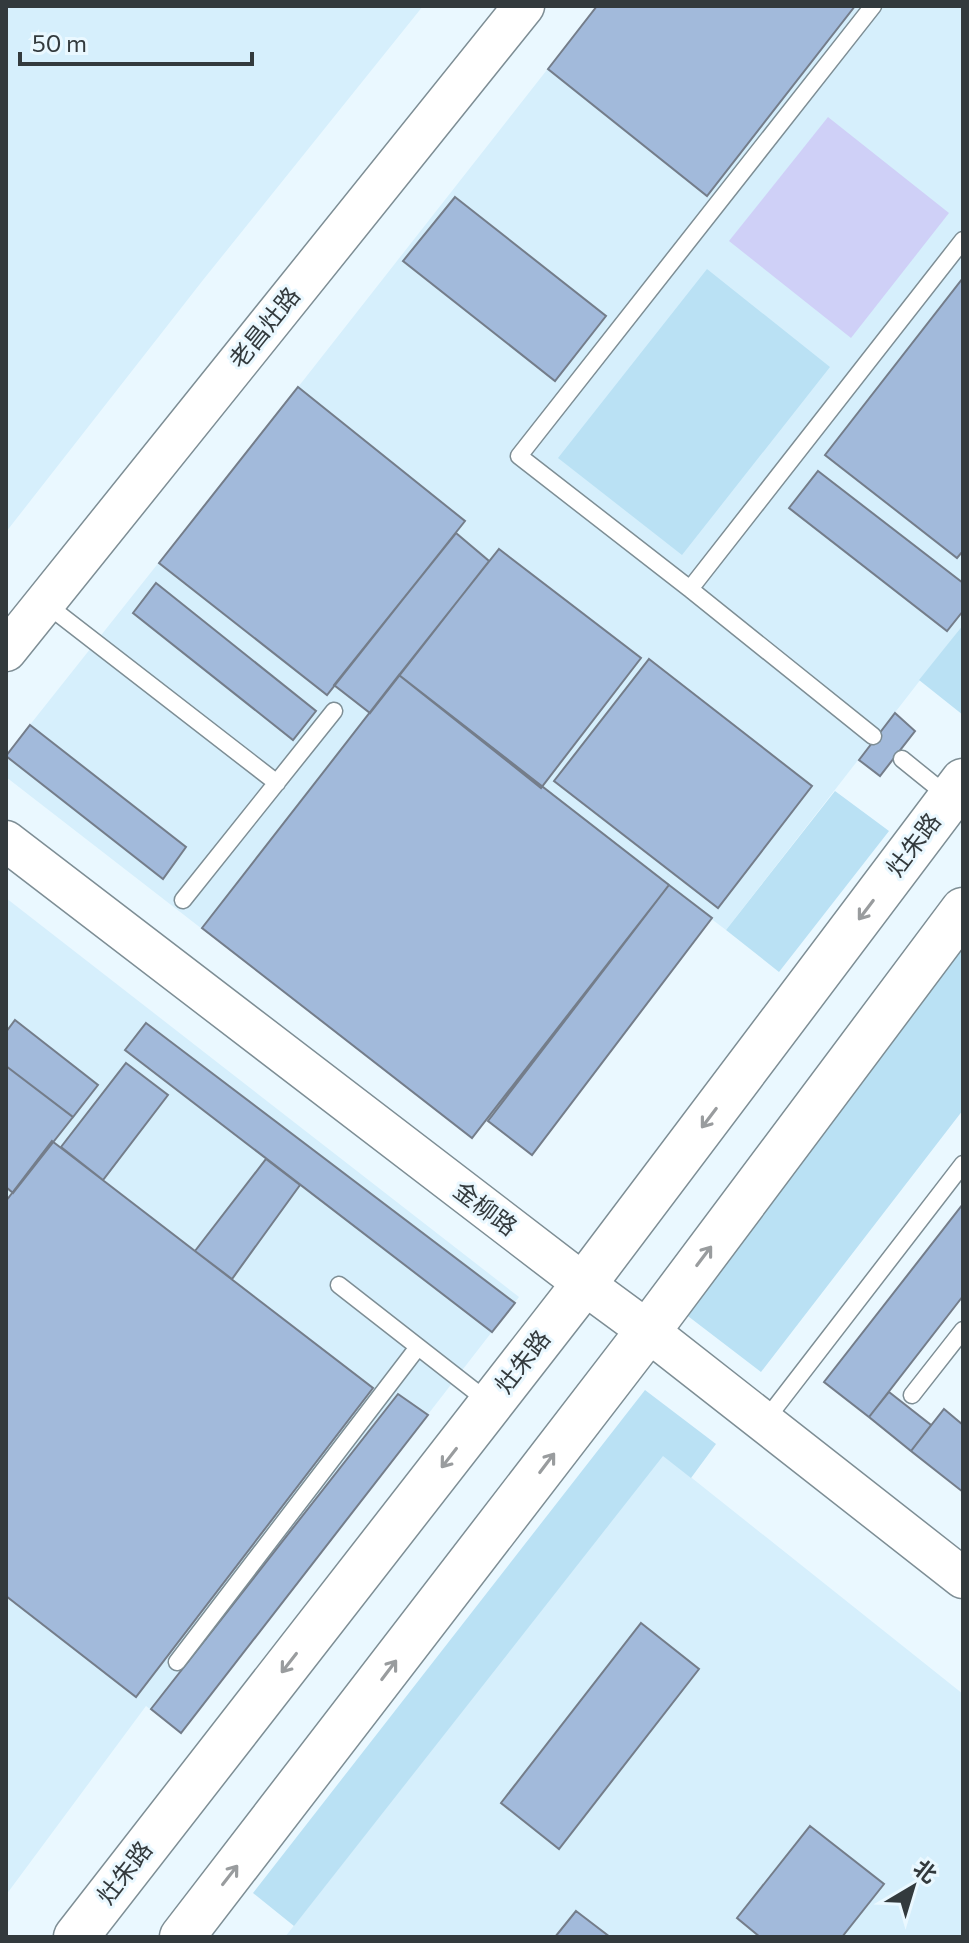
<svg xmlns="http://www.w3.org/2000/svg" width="969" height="1943" viewBox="0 0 969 1943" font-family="Commissioner,'Noto Sans SC',sans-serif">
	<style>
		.built { fill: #d6effc }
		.green { fill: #bae1f4 }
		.water { fill: #cfd0f7 }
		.building { fill: #a2badb; stroke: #747d8a; stroke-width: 2 }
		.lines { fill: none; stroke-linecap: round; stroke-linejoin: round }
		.service-casing { stroke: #7e8e95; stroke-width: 19 }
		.tertiary-casing { stroke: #7e8e95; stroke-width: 43 }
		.secondary-casing { stroke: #7e8e95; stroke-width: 47 }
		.service { stroke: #fff; stroke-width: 16 }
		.tertiary { stroke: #fff; stroke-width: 40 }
		.secondary { stroke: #fff; stroke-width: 44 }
		.oneway { stroke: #999c9e }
		.labels { text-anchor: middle; stroke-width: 6; stroke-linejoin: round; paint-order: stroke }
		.street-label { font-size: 24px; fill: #333a3d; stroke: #eaf8ff }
	</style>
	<rect width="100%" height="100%" fill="#eaf8ff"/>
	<!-- built -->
	<path class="built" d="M6 6H423L203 280 6 532Z
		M597 6H963V625L726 930 668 886 472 1138 6 777V755L306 377Z
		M6 898 519 1297 181 1733 146 1706 6 1895Z
		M663 1455 963 1694V1937H285Z"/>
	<!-- green -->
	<path class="green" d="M707 269 830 367 682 555 558 458Z
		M963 625V715L919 680Z
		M835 791 889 831 779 972 726 930Z
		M963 941V1110L761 1372 680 1310Z
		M645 1390 716 1444 691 1478 663 1456 294 1926 253 1893Z"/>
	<!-- water -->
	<path class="water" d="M828 117 949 213 851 338 729 241Z"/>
	<!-- building -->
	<path class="building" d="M597 6H855L707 196 548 69Z
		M455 197 606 316 555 381 403 261Z
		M963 278V551L957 558 825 455Z
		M298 387 465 521 327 695 159 563Z
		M818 471 963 583V611L947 631 789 508Z
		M456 533 489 561 370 713 334 685Z
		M499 549 641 658 541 788 399 675Z
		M156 583 316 711 293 740 133 613Z
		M649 659 812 786 718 908 554 781Z
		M399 675 669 885 472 1138 202 928Z
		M895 713 915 731 880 776 859 760Z
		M30 725 186 847 163 879 6 756Z
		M669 885 712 918 532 1155 488 1121Z
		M15 1020 98 1085 73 1117 6 1066V1032Z
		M146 1023 515 1303 492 1332 125 1050Z
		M126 1063 168 1095 103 1180 61 1147Z
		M6 1066 73 1117 13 1193 6 1187Z
		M52 1141 373 1388 136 1697 6 1596V1201Z
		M266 1159 300 1185 232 1279 195 1251Z
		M963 1204V1296L869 1417 824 1382Z
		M889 1392 931 1425 911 1451 869 1417Z
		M398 1394 428 1415 181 1733 151 1709Z
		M944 1409 963 1425V1492L911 1451Z
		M641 1623 699 1669 559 1849 501 1803Z
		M810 1826 884 1884 842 1937H760L737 1918Z
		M576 1911 610 1937H555Z"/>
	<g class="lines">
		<defs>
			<path id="service" d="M873 6 519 456 690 589 873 736
				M690 589 963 240
				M46 604 277 783
				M902 759 949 797
				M183 900 334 711
				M339 1285 490 1403
				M912 1395 963 1330
				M764 1422 963 1164
				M177 1662 418 1347"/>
			<path id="tertiary" d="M6 651 524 6
				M6 841 584 1284 648 1331 963 1578"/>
			<path id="secondary" d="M76 1937 584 1284 963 781
				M182 1937 648 1331 963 910"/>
		</defs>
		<!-- service casing -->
		<use href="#service" class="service-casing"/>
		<!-- tertiary casing -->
		<use href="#tertiary" class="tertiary-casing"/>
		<!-- secondary casing -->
		<use href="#secondary" class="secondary-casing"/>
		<!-- service -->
		<use href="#service" class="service"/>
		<!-- tertiary -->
		<use href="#tertiary" class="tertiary"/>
		<!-- secondary -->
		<use href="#secondary" class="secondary"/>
	</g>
	<!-- one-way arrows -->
	<defs><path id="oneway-shaft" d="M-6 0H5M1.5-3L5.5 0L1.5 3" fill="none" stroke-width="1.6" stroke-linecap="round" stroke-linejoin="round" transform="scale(2)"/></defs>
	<g class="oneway">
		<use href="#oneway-shaft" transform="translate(866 910) rotate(127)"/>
		<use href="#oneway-shaft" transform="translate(709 1118) rotate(127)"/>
		<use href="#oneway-shaft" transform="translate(704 1256) rotate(-53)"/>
		<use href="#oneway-shaft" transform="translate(449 1458) rotate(128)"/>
		<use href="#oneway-shaft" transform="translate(547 1463) rotate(-53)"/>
		<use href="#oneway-shaft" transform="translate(289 1663) rotate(128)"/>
		<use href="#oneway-shaft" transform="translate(389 1670) rotate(-53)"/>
		<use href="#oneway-shaft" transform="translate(230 1875) rotate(-52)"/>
	</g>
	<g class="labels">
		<!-- street labels -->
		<g class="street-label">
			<text transform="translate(265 328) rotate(-51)" y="8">老昌灶路</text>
			<text transform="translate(914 845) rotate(-53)" y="8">灶朱路</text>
			<text transform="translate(485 1209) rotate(37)" y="8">金柳路</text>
			<text transform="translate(523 1362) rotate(-52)" y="8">灶朱路</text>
			<text transform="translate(125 1873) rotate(-52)" y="8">灶朱路</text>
		</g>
	</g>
	<!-- border -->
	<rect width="969" height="1943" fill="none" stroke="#333a3d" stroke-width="16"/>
	<!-- north arrow -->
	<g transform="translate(913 1887) rotate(38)" stroke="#eaf8ff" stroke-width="6" paint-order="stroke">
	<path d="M0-6L14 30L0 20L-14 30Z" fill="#333a3d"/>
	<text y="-12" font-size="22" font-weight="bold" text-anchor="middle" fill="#333a3d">北</text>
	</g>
	<!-- scale -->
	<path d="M20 52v12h232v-12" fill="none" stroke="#333a3d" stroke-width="4"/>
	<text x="32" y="52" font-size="24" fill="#333a3d" stroke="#eaf8ff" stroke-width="6" paint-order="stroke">50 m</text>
</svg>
